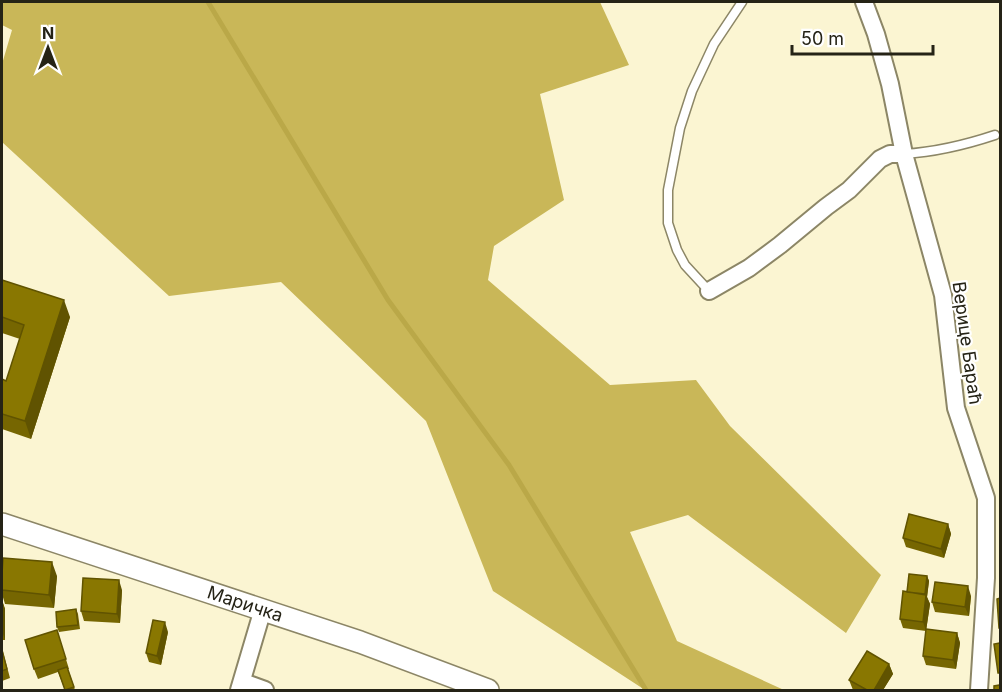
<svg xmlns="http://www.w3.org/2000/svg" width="1002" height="692" viewBox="0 0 1002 692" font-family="Inter,sans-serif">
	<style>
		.forest { fill: #c9b758 }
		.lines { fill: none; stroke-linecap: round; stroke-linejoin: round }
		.stream { stroke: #baa848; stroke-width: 5 }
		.service-casing { stroke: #8c8666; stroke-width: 11 }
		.minor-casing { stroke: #8c8666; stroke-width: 20 }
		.tertiary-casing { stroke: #8c8666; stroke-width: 24 }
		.service { stroke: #fff; stroke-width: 8 }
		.minor { stroke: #fff; stroke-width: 16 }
		.tertiary { stroke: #fff; stroke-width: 21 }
		.wall { fill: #766601 }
		.shaded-wall { fill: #605301 }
		.building { fill: #897701; stroke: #605301; stroke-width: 1.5 }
		.labels { text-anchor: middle; stroke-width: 4.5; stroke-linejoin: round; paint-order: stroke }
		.street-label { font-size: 18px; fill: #252316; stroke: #fff }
	</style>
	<rect width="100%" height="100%" fill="#fbf5d2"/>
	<!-- forest -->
	<path class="forest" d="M2 2H600L629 65 540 94 564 200 494 246 488 280 610 385 696 380 730 426 881 575 846 633 688 515 630 532 677 641 784 690H645L493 591 426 421 281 282 169 296 2 142V64L12 30 2 25Z"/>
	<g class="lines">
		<!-- stream -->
		<path class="stream" d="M208 2 388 300 509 465 646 690"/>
		<defs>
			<path id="service" d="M904 154C935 152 965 145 995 135
				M709 291 685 265 677 250 668 223V190L680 128 692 91 714 44 742 2"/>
			<path id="minor" d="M864 2 876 34 890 84 904 154 943 295 956 408 986 498V578L979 690
				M709 291 749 268 780 245 826 207 849 190 880 159 890 154H904
				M243 682 265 690
				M239 690 263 609"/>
			<g id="tertiary">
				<path id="s1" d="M2 524 360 642 488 690"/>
			</g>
		</defs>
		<!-- service casing -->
		<use href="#service" class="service-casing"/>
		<!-- minor casing -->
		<use href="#minor" class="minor-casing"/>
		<!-- tertiary casing -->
		<use href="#tertiary" class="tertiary-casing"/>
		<!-- service -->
		<use href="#service" class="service"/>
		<!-- minor -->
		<use href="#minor" class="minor"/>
		<!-- tertiary -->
		<use href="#tertiary" class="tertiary"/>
	</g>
	<!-- wall -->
	<path class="wall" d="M2 280 70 317 31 439 2 429V379L6 381 20 339 2 333Z
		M948 524 951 534 944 558 906 547 903 538Z
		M2 560 3 563 57 576 54 608 5 604 2 594Z
		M927 576 929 581 927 597 930 604 926 631 903 628 900 619Z
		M122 590 120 623 84 621 81 611Z
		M971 596 969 616 935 612 932 602Z
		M2 600 5 609V640H2Z
		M76 609 78 614 80 629 59 632 57 627Z
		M168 632 161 665 149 662 146 653Z
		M957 633 960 643 956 669 926 665 923 656Z
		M60 640 69 669H68L75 690H65L58 672 38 679 34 669Z
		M2 648 10 678 2 681Z
		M889 664 893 674 883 690H853L849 680Z"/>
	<!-- shaded-wall -->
	<path class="shaded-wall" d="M64 300 70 317 31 439 25 421Z
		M948 524 951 534 944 558 941 549Z
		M52 562 57 576 54 608 49 595Z
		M927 576 929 581 927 597 930 604 926 631 923 622Z
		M119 580 122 590 120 623 117 614Z
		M968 586 971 596 969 616 965 607Z
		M2 600 5 609V640L2 631Z
		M165 622 168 632 161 665 157 656Z
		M957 633 960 643 956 669 953 660Z
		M889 664 893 674 883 690H874Z"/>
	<!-- building -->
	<path class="building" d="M2 280 64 300 25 421 2 414V379L6 381 24 325 2 317Z
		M909 514 948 524 941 549 903 538Z
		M3 558 52 562 49 595 2 590V574Z
		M909 574 927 576 925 594 907 592Z
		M83 578 119 580 117 614 81 611Z
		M935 582 968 586 965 607 932 602Z
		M903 591 926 595 923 622 900 619Z
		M1000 598V628H999L997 599Z
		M76 609 78 625 57 627 56 612Z
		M153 620 165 622 157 656 146 653Z
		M926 629 957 633 953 660 923 656Z
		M57 630 66 659 34 669 25 640Z
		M1000 643V673H998L994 644Z
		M2 650 7 669 2 671Z
		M867 651 889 664 874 690H867L849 680Z
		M67 667 74 687 65 690 58 670Z
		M1000 685V690H994V686Z"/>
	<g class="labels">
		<!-- street labels -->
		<g class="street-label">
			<text transform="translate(967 343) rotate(82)" y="6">Верице Бараћ</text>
			<text dy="6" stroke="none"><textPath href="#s1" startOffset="256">Маричка</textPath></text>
		</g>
	</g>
	<!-- border -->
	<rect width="1002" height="692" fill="none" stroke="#252316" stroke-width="6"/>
	<!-- north arrow -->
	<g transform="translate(48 48)" stroke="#ffffff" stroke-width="4.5" paint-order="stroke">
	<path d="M0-4.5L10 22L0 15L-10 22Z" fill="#252316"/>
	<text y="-9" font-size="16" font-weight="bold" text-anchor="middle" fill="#252316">N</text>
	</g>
	<!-- scale -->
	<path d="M792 45v9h141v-9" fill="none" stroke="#252316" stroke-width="3"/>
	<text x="801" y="45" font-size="18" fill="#252316" stroke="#ffffff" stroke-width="4.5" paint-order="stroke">50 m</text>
</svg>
